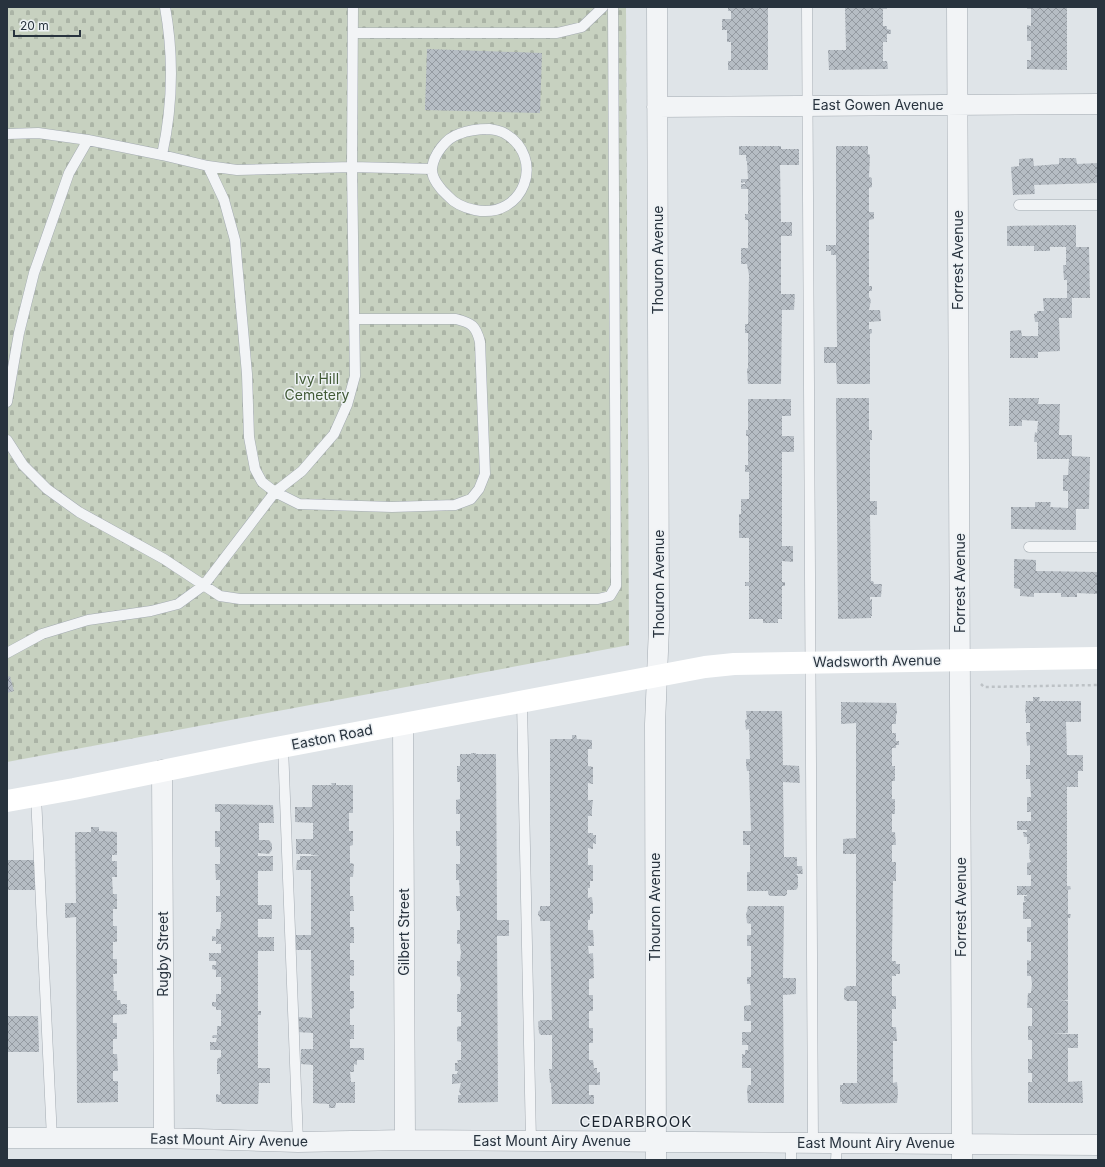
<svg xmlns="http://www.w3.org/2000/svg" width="1105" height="1167" viewBox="0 0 1105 1167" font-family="Inter,sans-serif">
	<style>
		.cemetery { fill: url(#cemetery-stones) }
		.building { fill: url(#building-cross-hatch) }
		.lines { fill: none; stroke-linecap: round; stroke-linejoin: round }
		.lane-casing { stroke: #a4abb2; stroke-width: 11 }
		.street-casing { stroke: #a4abb2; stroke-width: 21 }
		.path { stroke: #bdc2c6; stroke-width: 2.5; stroke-dasharray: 3 3; stroke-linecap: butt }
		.lane { stroke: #f2f4f6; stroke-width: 10 }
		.street { stroke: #f2f4f6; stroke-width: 20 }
		.secondary { stroke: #fff; stroke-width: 22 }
		.labels { text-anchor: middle; stroke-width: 3; stroke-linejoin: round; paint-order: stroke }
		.street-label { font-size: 14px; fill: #28333e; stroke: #eef2f5 }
		.park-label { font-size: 14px; fill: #415a36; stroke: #eef2f5 }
		.neighbourhood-label { font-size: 15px; letter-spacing: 1px; fill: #1b242f; stroke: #eef2f5 }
	</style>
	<defs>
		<pattern id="cemetery-stones" width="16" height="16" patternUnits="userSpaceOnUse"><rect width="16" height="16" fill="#c7d1c0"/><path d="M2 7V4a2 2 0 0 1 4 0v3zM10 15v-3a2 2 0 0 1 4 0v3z" fill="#abb4a6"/></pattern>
		<pattern id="building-cross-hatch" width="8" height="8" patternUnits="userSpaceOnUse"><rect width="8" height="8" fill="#b6bdc4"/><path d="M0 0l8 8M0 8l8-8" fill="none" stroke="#949aa1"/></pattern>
	</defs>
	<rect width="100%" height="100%" fill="#dfe4e8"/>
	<!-- cemetery -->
	<path class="cemetery" d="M7 7H626L629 645 7 762Z"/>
	<!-- building -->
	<path class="building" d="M728 7H768V70H728V61H731V42H727V30H722V19H731V11H728Z
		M845 7H887V9H883V26H887V29L891 30V34H887V42H883V61H887L888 69 829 70 828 50H846Z
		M1027 7H1067V70L1027 69V60H1031V41H1027V25L1031 26V9H1027Z
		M427 49 542 53 540 113 425 110Z
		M739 146H781V149H799V165H780L781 222H792V236H781V294H795L794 310H782L781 384H748L747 369 748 368V333H745V324H748L749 275 747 264H741V248H748V220H745V214H748V189H741V184H745V182L741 183V179H748L747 161H746V155H739Z
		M836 146H868V154L870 155 869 177 872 178V187L869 188V212H874V219L869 220V286H872V291H869V297L871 300 869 310H880L881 321 869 322V329H872V333L870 334V384H837L836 363H824V347H837L836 255H831V251H826V245H836Z
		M1033 158 1034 166 1059 164V158H1076L1077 164 1098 163V183L1034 185 1035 194 1013 195 1011 167 1019 166V159Z
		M1076 225V247H1089L1090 298H1072V318H1059L1060 351 1038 352V358H1010V331L1021 330 1022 336H1038V322H1035L1034 314 1037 313V311H1044L1043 298H1067V280H1064L1063 265H1066V247H1050V251H1034V246H1007V226Z
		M836 398H869V430H872V440H870V501H877V515H870L871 581H873L874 584H882L881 597H870V600L872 599V616H871V618L838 619Z
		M1009 398H1039L1038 404H1060L1059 435H1072V456L1090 457 1089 509H1076V530L1011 529V507H1035V502H1051L1050 507 1068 508V491H1063V475H1068L1069 459H1037V442H1034L1035 432 1037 433 1038 421 1022 420V426H1009Z
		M748 399H791V416H782V436H794V452H782V546H793V562L782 561V582H785V586H782V619H778V623H763V619H749V586H745V582H749V538H739V514H741V499H749V472H753H745V465H748V436H746V430H748Z
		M1014 559 1036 560V571L1098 572V594L1077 593V597H1061V593H1034V597L1020 596V589L1014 588Z
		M10 676 14 691 7 693V677Z
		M1033 697H1040L1039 701H1081V722H1066L1067 755H1083V771H1078V787H1067V886H1070L1071 889 1068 890V914H1071L1070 918H1068V1000L1060 1001H1068V1033L1052 1034H1078V1048H1068V1082L1082 1081 1083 1103H1028V1082H1032V1073H1028V1059H1032V1040H1028V1026H1032V1008H1027L1028 993H1031L1032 984 1031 976H1027V960L1031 961V942H1027V927H1031V919H1023V902H1027L1024 901V896H1027V895H1017V886H1031V875H1027V863L1031 862 1029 857 1030 843 1027 844V837H1024L1023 832H1027V830H1017V821H1031V812H1027V797H1031L1030 779H1026V765H1030V745L1027 746 1026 732H1030V723H1026V713L1025 712 1026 701H1033Z
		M841 702 896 703 897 713 896 715V724H892V733H896V741H899V745H896V748H892V766H895V781H892V799H895V814H892V832H895L896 845H892V862H896V881H893L892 953V961H896V964H900V974H896V976H892V996H896V1009H892V1027H896L897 1041H893V1083L897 1082 898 1093 897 1103 842 1104V1102H840V1085H843V1083H857V1001H847L844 999V989L847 986H856V854H843V839L856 838V723L841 724Z
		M746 711H782L783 765 799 766 800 783 783 782 784 857H797V866H802L803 874H796L798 876V887L796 890H787V894L785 896H770L768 894V891H747V872H750V845H743V831H751L749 771H747L746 764V759H750L749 729 746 730 745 720 747 719Z
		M572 735H576L577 739 592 740V749H588V766L593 767V784L588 783V800H593L592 808V816H588V833H593V835H596V844L593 843V849L588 848V865H593V881H590V888H588V898L592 897 593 905V914H590V920H588V930H593L594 946H588L589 954 593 953 594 978 589 979V995H593V1011H589V1028H593V1043H589V1060H593L594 1068H597V1073L600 1072V1085H589V1095H594V1104H552L551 1083H550L549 1069H552V1035H541L539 1033 538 1022 541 1020H552L550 921H540V917L538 915V912L540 910V906H550V739H572Z
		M471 753H476V754H496L497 920H509V936H497L498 1102 458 1103V1095H461L459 1091 461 1083 452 1084V1074H457L458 1071H455V1063H458L457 1060H461V1042L457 1041V1027L461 1026V1012H457V994H460L461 985 460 977 457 976V961H460L461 953 460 944H457V930H460V911H457L456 904V896H460L459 880H456V864H460V846H456V831H460V814H456V800L460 799V782H457V766H460V754H471Z
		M331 783H336V785H353V813H349V831H353V845L350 846V863L354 864 353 877H350V896H353L354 911H350V927H354V943H350V960H354V976L350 975V991H354V1008L350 1009V1025H354V1039H350V1048H364V1060H357V1065L354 1064V1072H350L351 1082H355V1103H336L335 1108H329V1104L313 1103V1065L301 1064V1049H313V1033L297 1032V1017L312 1018 311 950H296V935H311V870H296L297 860H300V856H321L311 855V854H296V839H313V823L295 822V807H312V785H332Z
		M215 804 273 805 274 823H259V840H269L272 844V850L269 854 258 853V856H273V871H258V905H272V919H258V937H274V951H258V1011H261V1015H258V1068H270V1083H259L258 1104H222L221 1102H216V1094L220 1095V1074H217V1059L221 1057V1050H210V1042H216L217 1038H212L213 1035H217V1026H221V1010H216V1007L212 1006V1002H216V994H221V977H216V970L212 969V965H216V961H209V953H221V944H216V941H212V936L216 937V929H220L221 921V912H216V896H220V880H216L215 864H220V847H215V831H220V812H215Z
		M91 827H99V831L117 832V855H112V861H117V877H112L113 894H117V909H113V926H117V942H113V959H117V974H113L114 989 113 991H117V1000H120L121 1004H127V1014L113 1015V1023H117V1039H113V1054H117L118 1071H113V1081H118V1102L77 1103 76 917 65 918V903H76L75 832H91Z
		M7 860H39V890H7Z
		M748 906H784L783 978H796V994L783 995 784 1103H748L747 1090 748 1085H751V1068H742V1054L745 1055V1050H748V1045H742V1032H751V1021H744V1006L751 1005 750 984H747V977H751V946H747V935H751V924L747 923 746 913 747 912Z
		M7 1016H38L39 1052H7Z"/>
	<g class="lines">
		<defs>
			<path id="lane" d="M807 7 813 1143
				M353 33H557L582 27 603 7
				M489 129C494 130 499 130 504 133 547 157 524 220 475 210 465 208 455 204 448 196 441 190 431 178 432 168 434 154 446 138 459 134 469 130 479 129 489 129Z
				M7 134 38 133 88 140 162 155 208 166 237 170 352 167 432 169
				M162 155C173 105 174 57 165 7
				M208 166 224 200 235 240 247 374 249 437 255 469 262 482 275 492 299 504 392 507 455 505 471 499 479 489 485 474 480 342C476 326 472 323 456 319H354
				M1019 205H1098
				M7 402 19 333 34 273 69 173 88 140
				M7 440 23 465 47 489 79 512 164 559 220 596 240 599H598L610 596 616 586 613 7
				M1029 547H1098
				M7 653 42 634 88 620 151 611 178 604 204 585 275 492 302 471 334 434 347 405 355 376 352 167 353 7
				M522 702 531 1141
				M283 746 298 1142
				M36 796 52 1139
				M791 1142V1160
				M836 1160 837 1143"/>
			<path id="street" d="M957 7 962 1160
				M657 107 1098 104
				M403 724 405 1140
				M162 770 164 1138
				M7 1138H164L298 1142 405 1140 1098 1145
				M656 1160 655 724 659 627 657 7"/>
		</defs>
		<!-- lane casing -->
		<use href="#lane" class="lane-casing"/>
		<!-- street casing -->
		<use href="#street" class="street-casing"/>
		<!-- path -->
		<path class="path" d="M981 684 984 687 1098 685"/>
		<!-- lane -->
		<use href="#lane" class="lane"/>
		<!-- street -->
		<use href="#street" class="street"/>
		<!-- secondary -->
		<path class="secondary" d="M7 801 74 789 255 752 705 667 734 664 1098 658"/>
	</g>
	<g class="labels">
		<!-- street labels -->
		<g class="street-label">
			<text x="878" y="110">East Gowen Avenue</text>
			<text transform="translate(658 260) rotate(-90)" y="5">Thouron Avenue</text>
			<text transform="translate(958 260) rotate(-90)" y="5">Forrest Avenue</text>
			<text transform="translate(960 583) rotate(-90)" y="5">Forrest Avenue</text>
			<text transform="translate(659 584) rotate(-90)" y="5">Thouron Avenue</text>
			<text transform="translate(877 661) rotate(-1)" y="5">Wadsworth Avenue</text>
			<text transform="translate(332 737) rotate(-11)" y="5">Easton Road</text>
			<text transform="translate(655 907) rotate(-90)" y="5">Thouron Avenue</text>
			<text transform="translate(961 907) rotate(-90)" y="5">Forrest Avenue</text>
			<text transform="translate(404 932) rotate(-90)" y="5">Gilbert Street</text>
			<text transform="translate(163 954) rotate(-90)" y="5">Rugby Street</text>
			<text transform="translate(229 1140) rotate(1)" y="5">East Mount Airy Avenue</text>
			<text x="552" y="1146">East Mount Airy Avenue</text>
			<text x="876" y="1148">East Mount Airy Avenue</text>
		</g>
		<!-- park labels -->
		<g class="park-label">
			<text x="317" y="384">Ivy Hill<tspan x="317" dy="16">Cemetery</tspan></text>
		</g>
		<!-- neighbourhood labels -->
		<g class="neighbourhood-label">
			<text x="636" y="1127">CEDARBROOK</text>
		</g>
	</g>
	<!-- border -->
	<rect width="1105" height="1167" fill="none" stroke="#28333e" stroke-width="16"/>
	<!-- scale -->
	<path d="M14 30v6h66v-6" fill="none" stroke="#28333e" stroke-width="2"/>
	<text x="20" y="30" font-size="12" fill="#28333e" stroke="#eef2f5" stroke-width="3" paint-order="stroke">20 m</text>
</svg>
